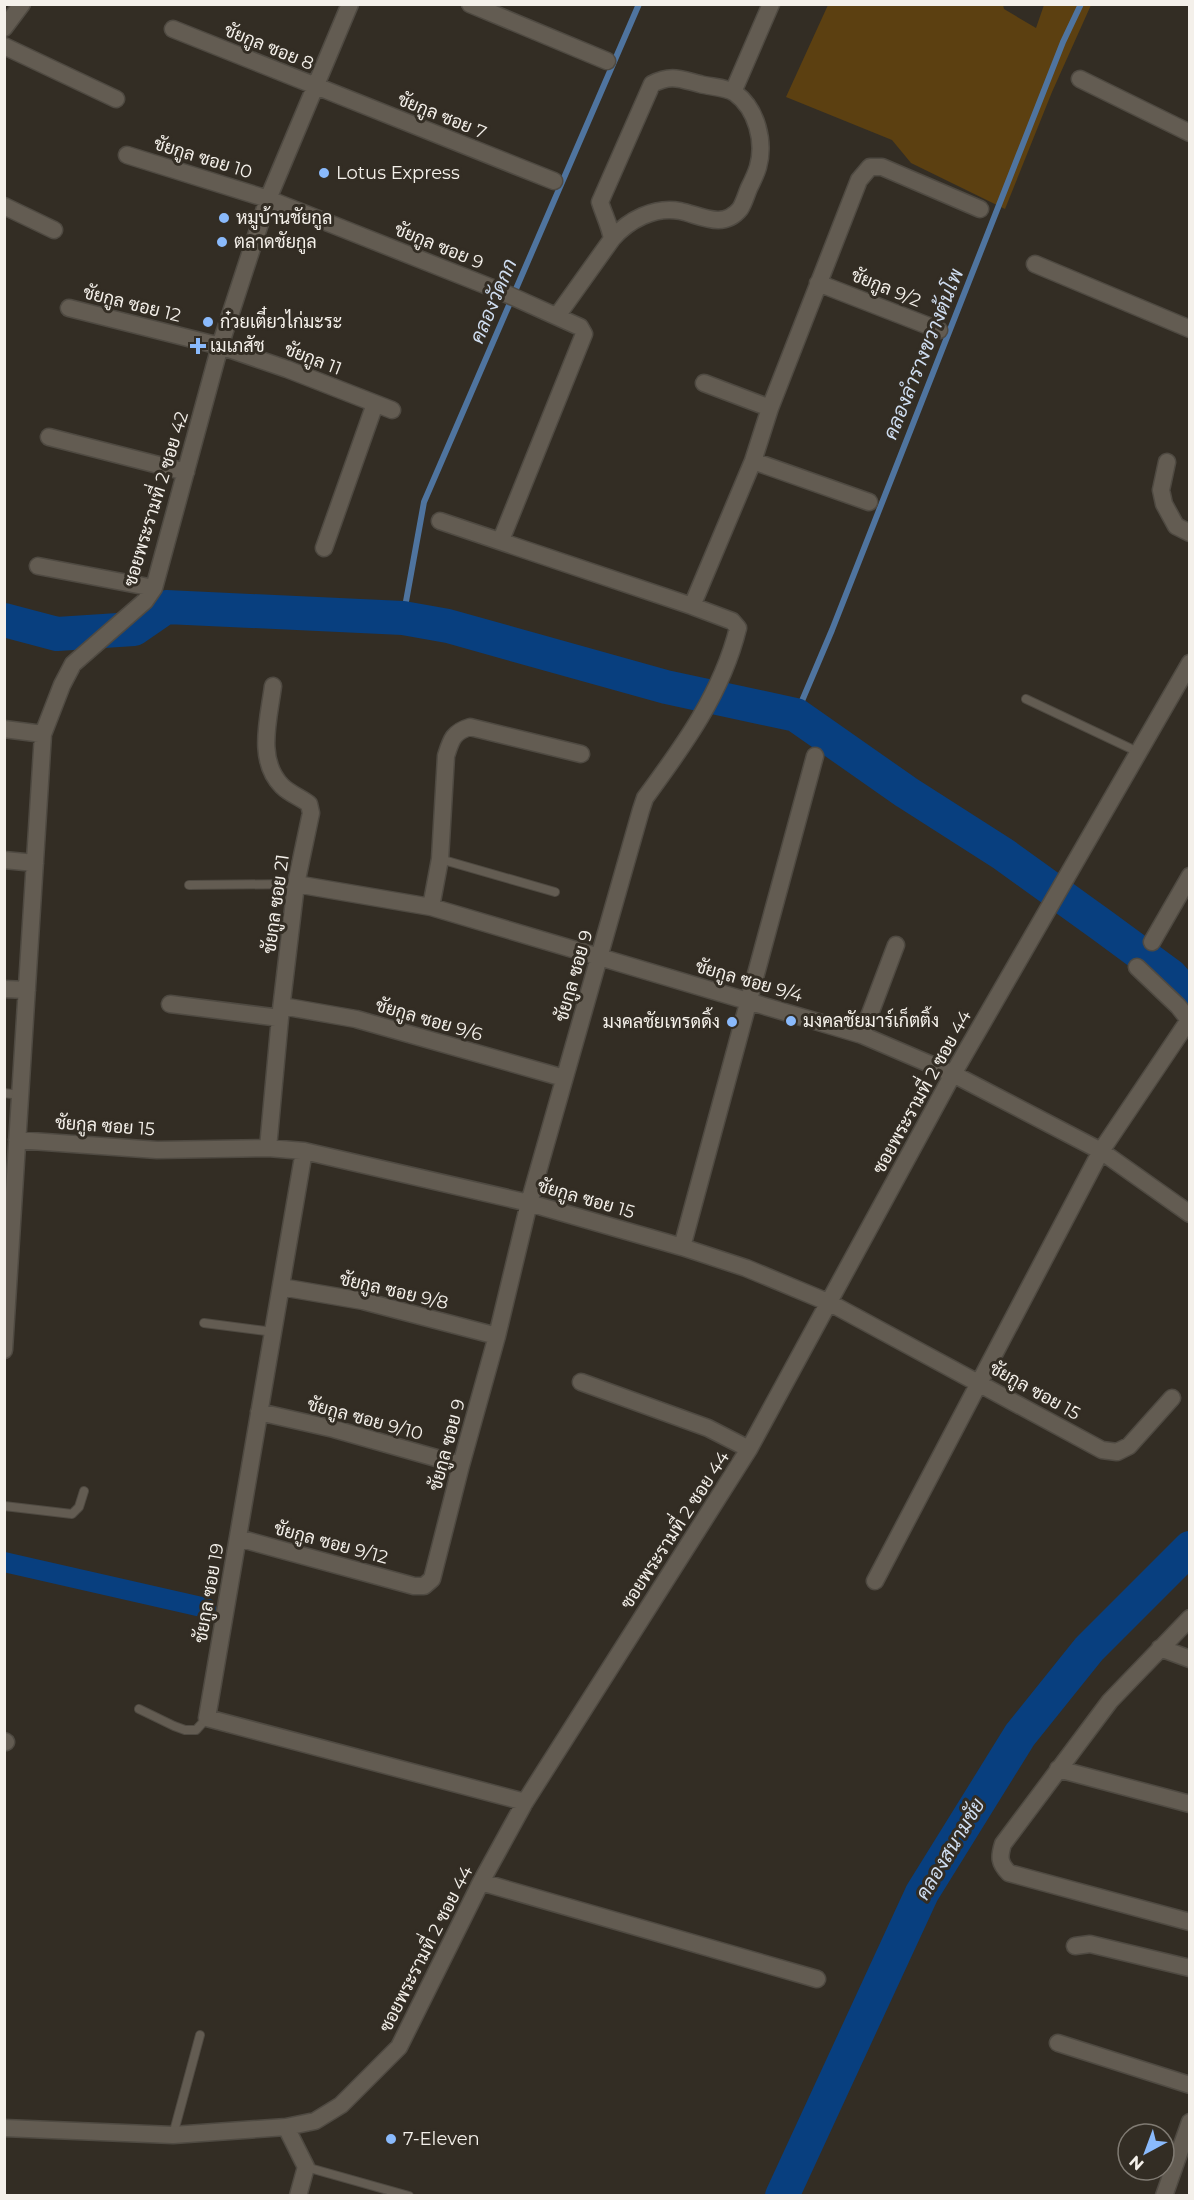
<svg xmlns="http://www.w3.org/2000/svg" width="1194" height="2200" viewBox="0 0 1194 2200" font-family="Montserrat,Sarabun,sans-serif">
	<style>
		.green { fill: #5c4011 }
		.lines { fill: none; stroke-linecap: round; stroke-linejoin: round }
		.stream { stroke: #4f749f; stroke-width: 6 }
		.canal { stroke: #083f7f; stroke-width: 20 }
		.river { stroke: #083f7f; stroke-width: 34 }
		.service-casing { stroke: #4f4a42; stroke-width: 10 }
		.minor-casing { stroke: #4f4a42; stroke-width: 19 }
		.service { stroke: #635c52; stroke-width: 8 }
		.minor { stroke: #635c52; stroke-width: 16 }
		.poi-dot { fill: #8abafc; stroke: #332d24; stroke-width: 2 }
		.labels { text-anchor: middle; stroke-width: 6; stroke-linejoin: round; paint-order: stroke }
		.street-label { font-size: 18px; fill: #f4f0ea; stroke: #332d24 }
		.poi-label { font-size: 18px; fill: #f4f0ea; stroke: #332d24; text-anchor: start }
		.water-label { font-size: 20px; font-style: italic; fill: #cfddf0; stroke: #332d24 }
	</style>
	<rect width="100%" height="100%" fill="#332d24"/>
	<!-- green -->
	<path class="green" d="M828 5H1003L1004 9 1036 28 1044 5H1091L1052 92 1005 209 911 163 892 140 786 97Z"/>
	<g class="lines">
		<!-- stream -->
		<path class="stream" d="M403 618 424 502 639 4
			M796 715 832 630 1063 42 1081 4"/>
		<!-- canal -->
		<path class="canal" d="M4 1562 206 1608"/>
		<!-- river -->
		<path class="river" d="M4 620 57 634 134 629 166 607 403 618 448 626 666 687 796 715 906 792 1003 854 1103 926 1171 976 1190 998
			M782 2196 922 1893 1020 1735 1089 1649 1190 1548"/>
		<defs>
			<path id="service" d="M1026 699 1138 752
				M440 859 555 892
				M189 885 296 884
				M4 1093 20 1095
				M204 1323 274 1332
				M4 1506 72 1514 79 1507 84 1491
				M139 1709 174 1726 185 1730H196L207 1718
				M173 2135 200 2035
				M306 2167 409 2196"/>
			<path id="minor" d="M470 4 607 61
				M4 28 22 4
				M173 29 554 181
				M4 46 116 99
				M1080 79 1190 133
				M733 92 771 4
				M127 155 268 199 500 291 580 327 584 334 501 540
				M4 206 54 230
				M1035 264 1190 329
				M818 283 939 330
				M69 308 220 346 287 369 392 410
				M557 316 612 239C610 226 604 215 600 202L652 84C671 74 680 79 700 84 710 87 726 87 735 93 757 109 765 142 758 167 756 174 752 182 749 188 746 195 744 203 740 209 723 230 700 215 680 211 655 206 628 220 612 239
				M704 383 770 408
				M49 437 186 472
				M753 461 869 502
				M1167 462 1161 490 1164 504 1176 526 1190 533
				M324 548 375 404
				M38 566 154 588
				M692 606 753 461 770 408 859 180 870 167H882L980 209
				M4 729 43 734
				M4 860 35 863
				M296 884 431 907 862 1035 953 1074 1101 1151 1190 1214
				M431 907 440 859 446 756C451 740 453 732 470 727L581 754
				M1152 942 1190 876
				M4 989 27 990
				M170 1004 280 1018
				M282 1006 356 1019 564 1078
				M862 1035 896 945
				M17 1140 157 1150 268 1148 304 1151 529 1203 682 1247 746 1268 830 1303 1102 1450 1117 1452 1129 1446 1172 1398
				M268 1148 280 1018 296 884 311 813 309 804C300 797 290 794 282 786 256 760 269 718 273 686
				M304 1151 207 1718 525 1802
				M682 1247 815 756
				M281 1287 363 1301 497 1336
				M4 1350 43 734 62 685 73 664 145 601 154 588 220 346 268 199 350 4
				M581 1382 708 1428 749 1449
				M259 1412 334 1429 461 1465
				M238 1538 414 1586H424L432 1579 461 1465 497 1336 529 1203 641 810 645 798C684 745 722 693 738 628L732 621 692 606 440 521
				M875 1581 1101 1151 1189 1020 1178 1006 1137 967
				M1190 1618 1110 1701 1003 1844C999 1857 999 1863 1009 1873L1190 1922
				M1160 1648 1190 1659
				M4 1741 6 1742
				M1058 1769 1190 1804
				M481 1882 817 1979
				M1075 1946 1090 1944 1190 1968
				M1058 2043 1190 2085
				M286 2127 306 2167 298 2196
				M4 2128 173 2135 286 2127 315 2121 341 2105 399 2047 481 1882 525 1802 749 1449 953 1074 1190 663
				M1164 2196 1190 2122"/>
		</defs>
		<!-- service casing -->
		<use href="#service" class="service-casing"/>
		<!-- minor casing -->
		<use href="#minor" class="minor-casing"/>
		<!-- service -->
		<use href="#service" class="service"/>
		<!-- minor -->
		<use href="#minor" class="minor"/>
	</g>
	<!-- markers -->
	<g class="poi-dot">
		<circle cx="324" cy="173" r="6"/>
		<circle cx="224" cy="218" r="6"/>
		<circle cx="222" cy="242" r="6"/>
		<circle cx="208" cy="322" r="6"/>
		<path d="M195 337h6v6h6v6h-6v6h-6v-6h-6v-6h6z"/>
		<circle cx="791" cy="1021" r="6"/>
		<circle cx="732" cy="1022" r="6"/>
		<circle cx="391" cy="2139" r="6"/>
	</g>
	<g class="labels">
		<!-- street labels -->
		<g class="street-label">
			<text transform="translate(269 47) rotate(22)" y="6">ชัยกูล ซอย 8</text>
			<text transform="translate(442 116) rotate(22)" y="6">ชัยกูล ซอย 7</text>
			<text transform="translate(203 158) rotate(17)" y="6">ชัยกูล ซอย 10</text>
			<text transform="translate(439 246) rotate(22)" y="6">ชัยกูล ซอย 9</text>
			<text transform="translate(886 288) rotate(22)" y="6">ชัยกูล 9/2</text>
			<text transform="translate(132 304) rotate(14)" y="6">ชัยกูล ซอย 12</text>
			<text transform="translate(313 359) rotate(21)" y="6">ชัยกูล 11</text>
			<text transform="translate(156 499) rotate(-73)" y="6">ซอยพระรามที่ 2 ซอย 42</text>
			<text transform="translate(276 904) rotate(-82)" y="6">ชัยกูล ซอย 21</text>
			<text transform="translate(574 976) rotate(-74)" y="6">ชัยกูล ซอย 9</text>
			<text transform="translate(749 981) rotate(16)" y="6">ชัยกูล ซอย 9/4</text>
			<text transform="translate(429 1020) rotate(16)" y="6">ชัยกูล ซอย 9/6</text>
			<text transform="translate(922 1092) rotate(-61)" y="6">ซอยพระรามที่ 2 ซอย 44</text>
			<text transform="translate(105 1126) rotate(4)" y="6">ชัยกูล ซอย 15</text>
			<text transform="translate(586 1199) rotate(16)" y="6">ชัยกูล ซอย 15</text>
			<text transform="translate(394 1291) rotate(13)" y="6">ชัยกูล ซอย 9/8</text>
			<text transform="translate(1035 1391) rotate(29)" y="6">ชัยกูล ซอย 15</text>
			<text transform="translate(365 1419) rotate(15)" y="6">ชัยกูล ซอย 9/10</text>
			<text transform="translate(447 1445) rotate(-75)" y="6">ชัยกูล ซอย 9</text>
			<text transform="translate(675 1530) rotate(-57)" y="6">ซอยพระรามที่ 2 ซอย 44</text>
			<text transform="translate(331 1543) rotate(15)" y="6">ชัยกูล ซอย 9/12</text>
			<text transform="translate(209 1593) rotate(-80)" y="6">ชัยกูล ซอย 19</text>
			<text transform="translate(426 1949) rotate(-63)" y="6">ซอยพระรามที่ 2 ซอย 44</text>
		</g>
		<!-- poi labels -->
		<g class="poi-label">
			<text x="336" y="179">Lotus Express</text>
			<text x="236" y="224">หมูบ้านชัยกูล</text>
			<text x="234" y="248">ตลาดชัยกูล</text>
			<text x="220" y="328">ก๋วยเตี๋ยวไก่มะระ</text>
			<text x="210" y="352">เมเภสัช</text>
			<text x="803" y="1027">มงคลชัยมาร์เก็ตติ้ง</text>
			<text x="720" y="1028" text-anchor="end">มงคลชัยเทรดดิ้ง</text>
			<text x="403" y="2145">7-Eleven</text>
		</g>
		<!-- water labels -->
		<g class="water-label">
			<text transform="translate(493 301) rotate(-67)" y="7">คลองวัดกก</text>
			<text transform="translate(923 354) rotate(-68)" y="7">คลองลำรางขวางต้นโพ</text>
			<text transform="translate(950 1849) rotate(-59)" y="7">คลองสนามชัย</text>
		</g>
	</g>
	<!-- border -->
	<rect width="1194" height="2200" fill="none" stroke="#f4f0ea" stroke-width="12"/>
	<!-- north arrow -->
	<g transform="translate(1146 2152) rotate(221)"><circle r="28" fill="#332d24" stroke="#807b73" stroke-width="1.5"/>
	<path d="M0-4.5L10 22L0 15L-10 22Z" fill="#8abafc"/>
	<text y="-9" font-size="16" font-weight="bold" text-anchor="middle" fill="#f4f0ea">N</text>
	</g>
</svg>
